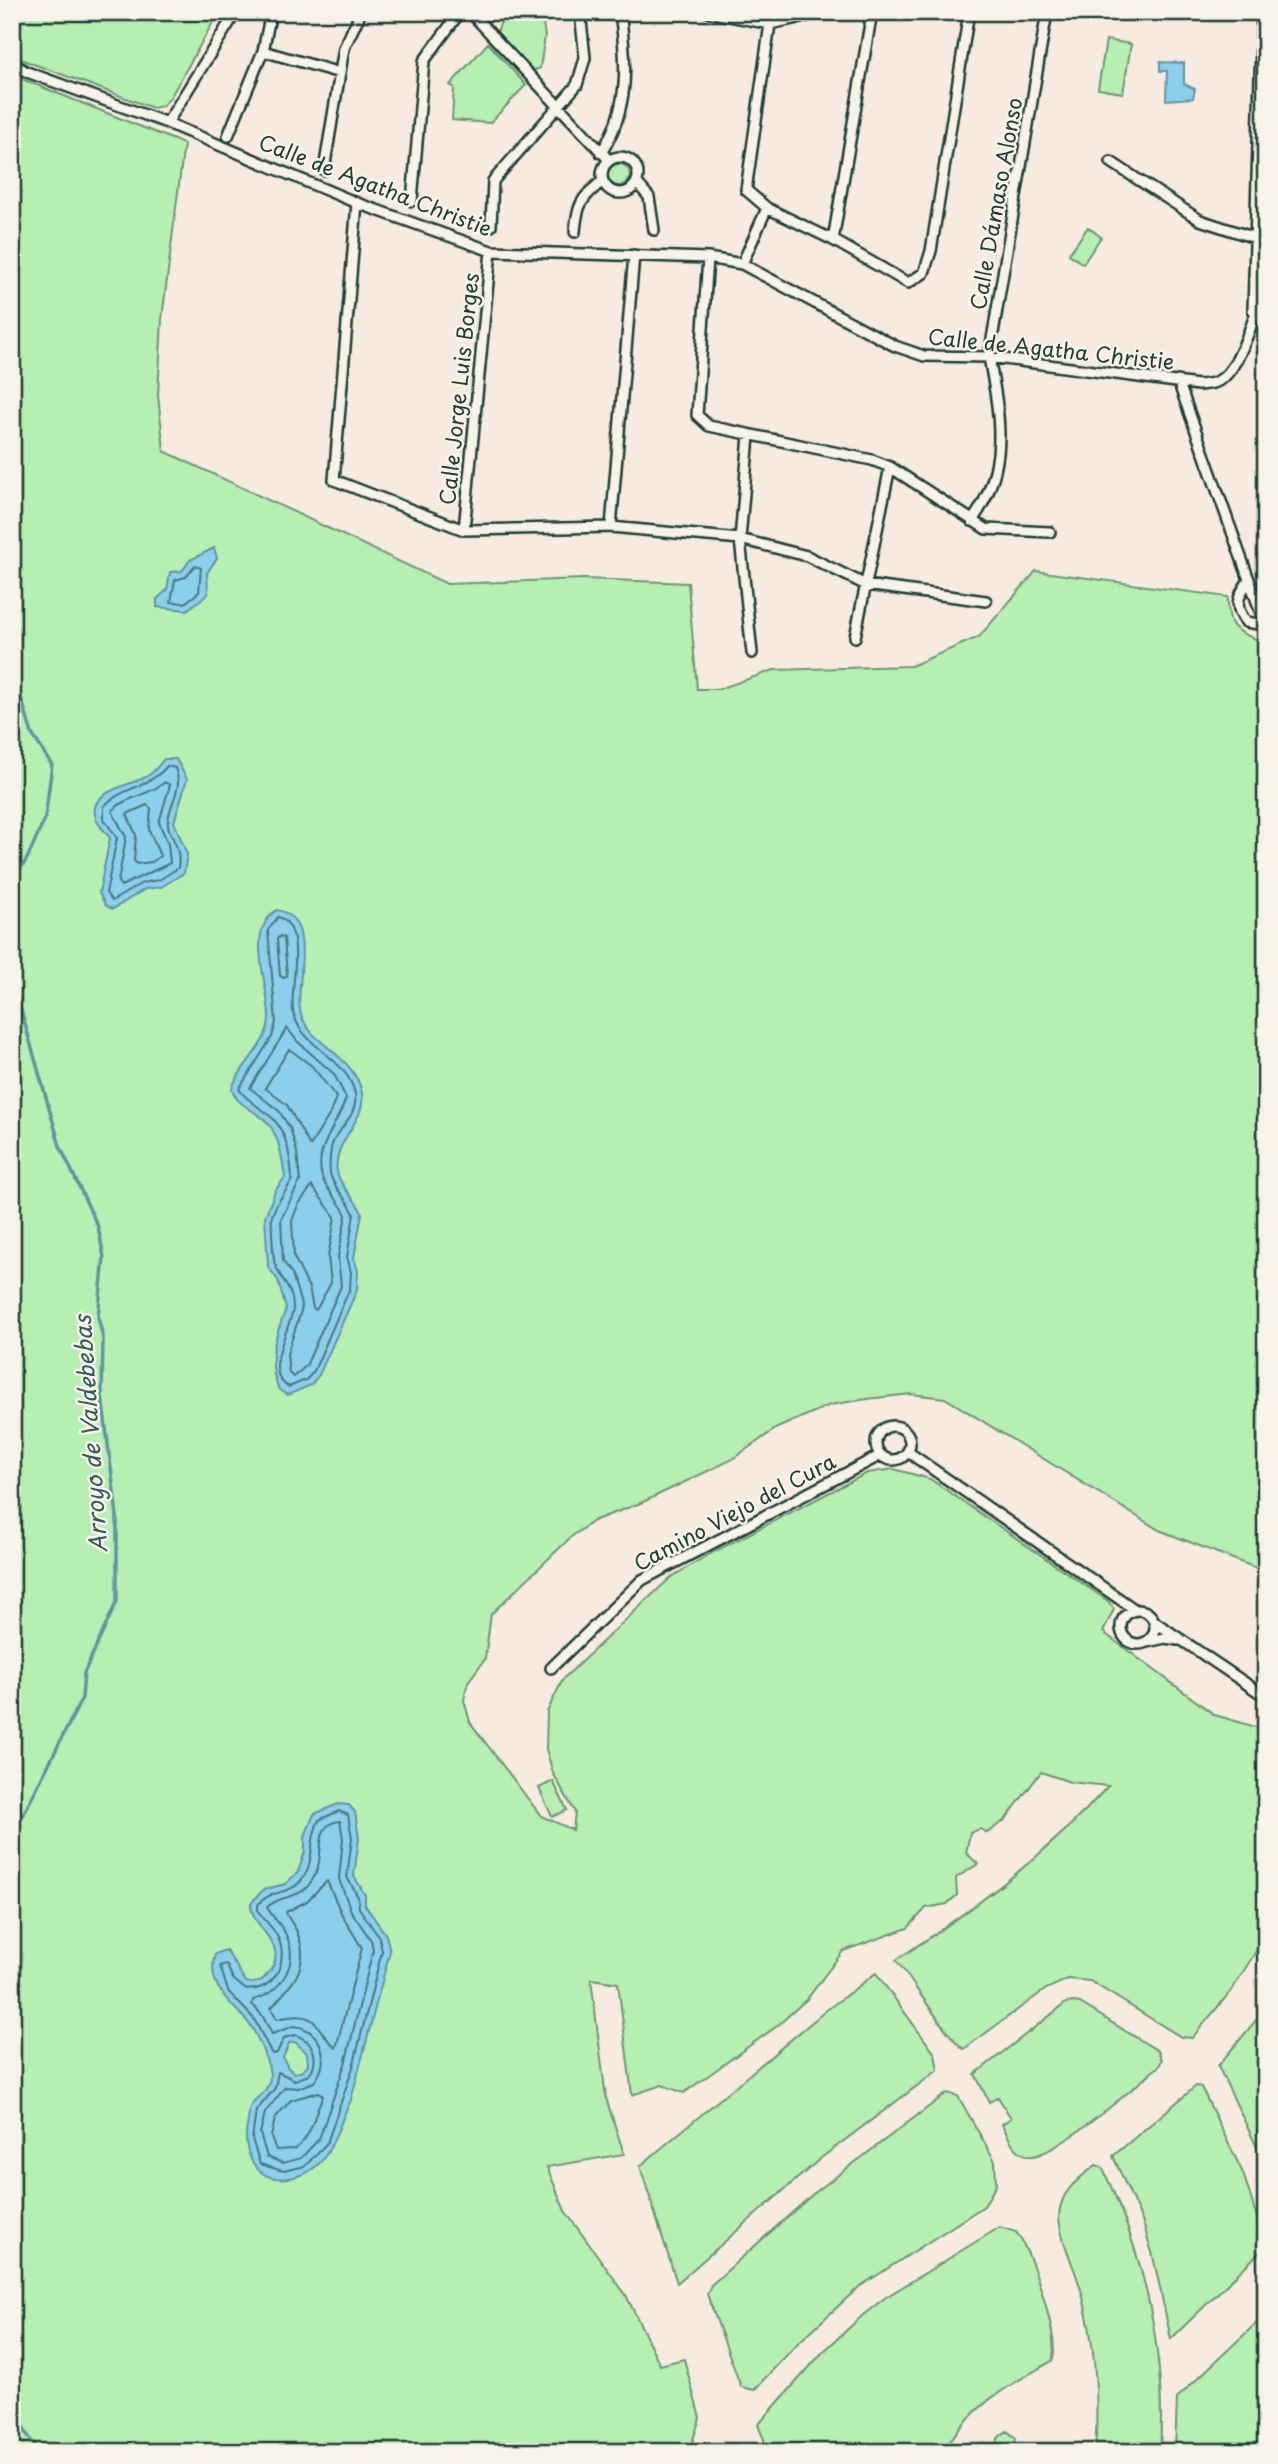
<svg xmlns="http://www.w3.org/2000/svg" width="1278" height="2464" viewBox="0 0 1278 2464" font-family="'Playpen Sans',sans-serif">
	<style>
		.green { fill: #b7efb2; stroke: #6b9673; stroke-width: 2 }
		.water { fill: #8bcfed; stroke: #6095a3; stroke-width: 2; fill-rule: evenodd }
		.lines { fill: none; stroke-linecap: round; stroke-linejoin: round }
		.shore { stroke: #4a777e; stroke-width: 2 }
		.stream { stroke: #6095a3; stroke-width: 3.5 }
		.minor-casing { stroke: #1f3d34; stroke-width: 14 }
		.minor { stroke: #f7f3e8; stroke-width: 9 }
		.labels { text-anchor: middle; stroke-width: 5; stroke-linejoin: round; paint-order: stroke }
		.street-label { font-size: 21px; fill: #1f3d34; stroke: #f7f3e8 }
		.water-label { font-size: 23px; font-style: italic; fill: #355a59; stroke: #f7f3e8 }
	</style>
	<rect width="100%" height="100%" fill="#f7eae0"/>
	<filter id="ink" filterUnits="userSpaceOnUse"><feTurbulence type="fractalNoise" baseFrequency=".0143" numOctaves="2"/><feDisplacementMap in="SourceGraphic" scale="14" xChannelSelector="R" yChannelSelector="G"/><feConvolveMatrix kernelMatrix="1 2 1 2 8 2 1 2 1" color-interpolation-filters="sRGB"/></filter>
	<g filter="url(#ink)">
		<!-- green -->
		<path class="green" d="M12 12H219L170 98 162 106 153 108 12 56Z
			M505 12H541L545 36 540 68 532 71 496 34Z
			M1106 40 1131 44 1123 93 1098 89Z
			M488 43 526 85 490 123 452 120 454 87 450 85Z
			M12 75 184 144 162 319 158 395 164 451 447 584 584 579 688 583 697 689H719L774 670 911 666 979 637 1036 571 1228 597C1227 627 1233 630 1260 641L1266 656V1572L1159 1530 945 1398 911 1394 867 1399 830 1405 777 1428 731 1460 643 1502 593 1521 571 1537 491 1614 485 1659 468 1682 464 1700 470 1722 541 1816 573 1830 575 1812 553 1773 546 1749 547 1712 563 1679 670 1578 706 1556 867 1473 894 1469 930 1479 1108 1601 1114 1609 1103 1632 1215 1715 1266 1730V1935L1232 1990 1192 2038 1181 2037 1090 1981 1068 1979 1046 1989 964 2049C953 2045 908 1975 896 1960 974 1909 1046 1856 1108 1786L1070 1782 1041 1772 1005 1820 987 1833 980 1829 970 1833 966 1853 978 1864 956 1878 957 1895 947 1904 926 1908 908 1928 843 1951 807 1999 777 2026 684 2093 662 2085 632 2095 618 1983 591 1979 606 2098 624 2154 547 2167 565 2211 626 2295 660 2365 684 2359 700 2418 689 2452H12Z
			M608 175a11 11 0 1 1 22 0a11 11 0 1 1-22 0Z
			M1088 227 1101 237 1083 264 1069 254Z
			M553 1781 567 1810 552 1817 539 1788Z
			M876 1973 935 2054 938 2070 821 2158 677 2283 640 2166 824 2012Z
			M1074 2002 1080 2003 1158 2051 1162 2060 1159 2066C1138 2084 1052 2160 1029 2156 1014 2153 1008 2136 1002 2124L1011 2118 998 2097 989 2102 975 2074 1066 2003Z
			M1266 2008V2166L1218 2066Z
			M1196 2086 1201 2087 1243 2173 1266 2246 1171 2339 1153 2256 1143 2223 1113 2156Z
			M947 2093 958 2096 995 2161 996 2185 984 2206 859 2287 797 2344 754 2390 741 2387 707 2294 711 2285 813 2194Z
			M1096 2165 1102 2167C1146 2258 1166 2351 1160 2452H1095C1099 2398 1095 2342 1081 2290 1074 2265 1061 2242 1059 2217 1060 2191 1077 2180 1096 2165Z
			M1000 2227 1016 2232C1031 2250 1061 2341 1052 2361 1007 2386 970 2406 943 2452H769L758 2425 822 2353 863 2315 886 2297Z
			M1266 2314V2452H1175L1177 2398Z
			M1007 2431 1016 2438 1014 2452H992L999 2437Z"/>
		<!-- water -->
		<path class="water" d="M1160 62 1184 63V84L1195 89 1193 98 1166 100 1167 71H1160Z
			M214 548 217 558 207 573 208 594 187 610 157 607V599L167 590 170 572 182 571 190 560Z
			M164 759H176L187 779 174 822 187 854 184 873 161 887 145 889 113 909 106 906 99 893 110 838C106 832 100 827 97 821 83 790 133 786 149 775 155 771 159 765 164 759Z
			M277 910C318 917 295 985 300 1010 306 1044 354 1053 362 1093 367 1122 332 1140 337 1172 340 1187 356 1199 362 1213L354 1258 358 1271 357 1290 319 1375 311 1385 288 1395 279 1390C266 1360 275 1338 286 1309L278 1280 268 1267 265 1217 275 1191 285 1177C282 1158 280 1139 268 1123 257 1110 235 1106 232 1088 241 1063 269 1045 269 1017 269 984 244 931 277 910Z
			M338 1804 349 1805 355 1812 359 1838 354 1876 365 1895V1905L386 1935 390 1951 351 2100C334 2132 332 2172 288 2178 253 2183 241 2149 248 2121 249 2115 248 2111 251 2105 255 2098 265 2094 268 2085 272 2078 269 2067 266 2059 262 2048 255 2030 247 2021 229 2001 206 1985 215 1954L226 1950 246 1982C254 1984 260 1983 266 1976 295 1945 249 1929 251 1903L263 1890 285 1884 298 1872 305 1851V1836L314 1814ZM295 2042 307 2053 308 2064 303 2071 295 2073 288 2068 283 2058 289 2043Z"/>
		<g class="lines">
			<!-- shore -->
			<path class="shore" d="M195 566 201 568 199 592 185 603 171 602 175 580 186 577Z
				M167 766 175 768C184 789 170 801 168 821 166 834 182 843 178 868L159 880 142 883 112 901 106 893 117 838 104 819V806C122 787 149 788 167 766Z
				M165 782 170 785 159 822 168 844 170 863 121 886 118 882 126 837 112 811C126 796 149 796 165 782Z
				M147 805 151 808 149 830 160 856 152 862 137 864 134 861 136 835 127 814Z
				M278 917C308 926 289 991 293 1011 300 1048 347 1056 355 1094 359 1113 340 1127 333 1142 330 1149 329 1165 330 1173 333 1189 349 1200 354 1214L347 1257 351 1272 350 1288 314 1371 306 1380 289 1387C260 1373 293 1325 293 1308 294 1290 280 1279 275 1264 273 1260 271 1221 272 1216 276 1201 287 1192 292 1179 291 1158 286 1128 268 1114 258 1106 246 1100 239 1089L272 1037 276 1022 268 930Z
				M280 936 284 938 287 976 284 978 280 976 277 939Z
				M287 1028 297 1041 334 1074 346 1098C338 1125 310 1152 324 1182 330 1194 341 1203 346 1215L338 1257 341 1286 306 1366 293 1377 289 1373 287 1354 302 1308 292 1274 283 1261 281 1219 300 1181 297 1152 290 1128 279 1111 250 1088Z
				M289 1049 312 1066 336 1097 330 1114 310 1146 287 1105 265 1088Z
				M312 1186 335 1217 328 1257 331 1283 316 1310 313 1308 309 1288 294 1257 292 1221 298 1205Z
				M339 1811 348 1815 352 1838 347 1877 358 1897 359 1908 379 1937 382 1951 353 2067 327 2143 305 2166 283 2171 260 2164 252 2139 256 2111 275 2088 278 2072 295 2080 309 2075C320 2059 314 2040 295 2035L284 2038 277 2053 272 2054 254 2019 228 1991 220 1966 226 1964 233 1979 245 1989C272 1994 290 1962 278 1938 274 1928 264 1920 258 1911V1905C268 1890 288 1895 300 1882 316 1864 308 1840 319 1820Z
				M340 1821 343 1838 339 1879 351 1911 371 1940 373 1950 345 2064 319 2139 301 2158 283 2163 267 2157 260 2133 265 2113 285 2087 298 2088 314 2082C331 2062 323 2029 294 2026L272 2034 262 2015 252 2004 253 2000C281 1993 300 1963 286 1935 282 1925 272 1917 267 1907 285 1891 305 1903 317 1870 324 1852 314 1823 340 1821Z
				M327 1881 343 1917 362 1948 336 2048C312 2027 321 2009 277 2019L271 2008C291 1985 312 1967 297 1932 294 1925 288 1919 286 1912L307 1901Z
				M319 2092 323 2096C313 2115 313 2136 295 2149L276 2150 271 2137 275 2118 291 2100Z"/>
			<!-- stream -->
			<path class="stream" d="M12 685 19 690 32 734 52 765 45 818 27 859 12 881
				M12 979 60 1146 98 1227 104 1257 98 1317 103 1338 102 1396 117 1516V1601L84 1673 82 1698 12 1837
				M12 2393 25 2431 38 2452"/>
			<defs>
				<path id="minor" d="M470 12 609 160
					M708 12 770 24 826 12
					M770 24 746 190 767 208 833 240 908 283 924 273 931 251 969 12
					M263 51 340 73
					M12 63 27 72 167 123 357 203 491 251 708 258 742 264 895 346 924 356 989 357 1198 385C1208 384 1216 384 1224 377 1243 360 1254 312 1266 288
					M167 123 236 12
					M228 136 263 51 271 12
					M601 153C630 108 627 63 620 12
					M602 175a18 18 0 1 1 36 0a18 18 0 1 1-36 0Z
					M1111 162 1200 220 1255 238
					M324 170 344 48 361 12
					M637 183 649 197 654 230
					M412 201 424 61 460 12
					M357 203 334 480 464 530 611 527 740 539 807 556 866 585 986 601
					M491 226 493 181 577 85 585 58 580 12
					M575 232C577 206 581 197 603 181
					M833 240 872 12
					M708 258 697 415 709 426 872 460 890 467 986 529 1050 532
					M742 264 767 208
					M1253 310 1262 12
					M1178 381 1266 627
					M749 436 740 539 752 653
					M972 521C1010 468 1000 417 989 357L1047 12
					M611 527 634 255
					M464 530 491 251
					M1249 580C1238 596 1233 606 1246 622L1265 625
					M855 637 890 467
					M876 1443a17 17 0 1 1 34 0a17 17 0 1 1-34 0Z
					M908 1452 1134 1609
					M1121 1627a17 17 0 1 1 34 0a17 17 0 1 1-34 0Z
					M1155 1622 1266 1697
					M1147 1642 1165 1638 1178 1640
					M551 1668 642 1580 881 1455"/>
			</defs>
			<!-- minor casing -->
			<use href="#minor" class="minor-casing"/>
			<!-- minor -->
			<use href="#minor" class="minor"/>
		</g>
	</g>
	<g class="labels">
		<!-- street labels -->
		<g class="street-label">
			<text transform="translate(375 186) rotate(21)" y="7">Calle de Agatha Christie</text>
			<text transform="translate(997 204) rotate(-80)" y="7">Calle Dámaso Alonso</text>
			<text transform="translate(1051 350) rotate(6)" y="7">Calle de Agatha Christie</text>
			<text transform="translate(460 389) rotate(-84)" y="7">Calle Jorge Luis Borges</text>
			<text transform="translate(735 1513) rotate(-28)" y="7">Camino Viejo del Cura</text>
		</g>
		<!-- water labels -->
		<g class="water-label">
			<text transform="translate(91 1434) rotate(-94)" y="8">Arroyo de Valdebebas</text>
		</g>
	</g>
	<!-- margin -->
	<rect width="1278" height="2464" fill="none" stroke="#f7f3e8" stroke-width="42"/>
	<rect x="21" y="21" width="1236" height="2422" fill="none" stroke="#1f3d34" stroke-width="2.5" filter="url(#ink)"/>
</svg>
